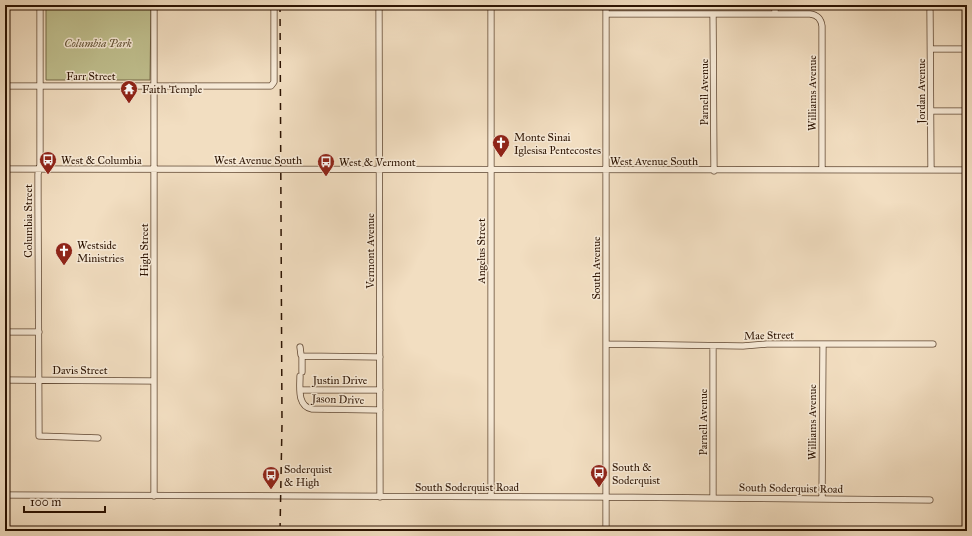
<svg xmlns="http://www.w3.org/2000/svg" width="972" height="536" viewBox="0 0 972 536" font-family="'IM FELL Great Primer',serif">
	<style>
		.green { fill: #c0c08f; stroke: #766a48 }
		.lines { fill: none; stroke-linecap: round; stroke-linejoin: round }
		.minor-casing { stroke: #5e4632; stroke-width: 7 }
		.minor { stroke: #f7ead7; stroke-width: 5.5 }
		.rail { stroke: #2c1302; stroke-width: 1.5; stroke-dasharray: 7 7; stroke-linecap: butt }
		.labels { text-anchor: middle; stroke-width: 3; stroke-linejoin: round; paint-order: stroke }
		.park-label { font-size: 11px; font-style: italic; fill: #605033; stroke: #f7ead7 }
		.street-label { font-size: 11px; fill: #2c1302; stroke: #f7ead7 }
		.poi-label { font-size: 11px; fill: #2c1302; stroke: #f7ead7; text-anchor: start }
	</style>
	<rect width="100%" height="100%" fill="#f2dec1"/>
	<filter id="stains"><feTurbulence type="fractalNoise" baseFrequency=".005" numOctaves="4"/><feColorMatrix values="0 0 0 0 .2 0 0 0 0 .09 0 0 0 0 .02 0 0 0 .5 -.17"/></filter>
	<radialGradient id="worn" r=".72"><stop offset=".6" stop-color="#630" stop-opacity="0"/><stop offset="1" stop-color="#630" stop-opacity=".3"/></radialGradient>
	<!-- green -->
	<path class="green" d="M46 5H151L150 80H46Z"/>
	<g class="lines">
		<defs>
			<path id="minor" d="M40 5V165L38 174V201L39 436 98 438
				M154 5V496
				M379 5 380 497
				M491 5V496
				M775 5V14
				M930 11 931 170
				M606 14H810C818 15 821 19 822 26V170
				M713 14 714 171
				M931 49H967
				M5 86H271L274 82V5
				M931 111H967
				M5 169 967 170
				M5 332H39
				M606 344 743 346 767 344H933
				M713 346V498
				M300 347 301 355 302 356 380 357
				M302 356V372
				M300 376C300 388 297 406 312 409L380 410
				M5 380 154 381
				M300 390H380
				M5 495 606 497 930 500
				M822 499 823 345
				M606 531V5"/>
		</defs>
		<!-- minor casing -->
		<use href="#minor" class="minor-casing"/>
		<!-- minor -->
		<use href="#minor" class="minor"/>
		<!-- rail -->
		<path class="rail" d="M280 5 282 424 280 531"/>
	</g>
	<!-- icons -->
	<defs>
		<symbol id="temple-pin" viewBox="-11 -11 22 30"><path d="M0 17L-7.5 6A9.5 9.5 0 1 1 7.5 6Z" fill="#8f2418" stroke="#f7ead7"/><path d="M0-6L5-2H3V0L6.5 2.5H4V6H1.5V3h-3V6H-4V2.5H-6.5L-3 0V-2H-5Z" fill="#fff"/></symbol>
		<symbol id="church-pin" viewBox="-11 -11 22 30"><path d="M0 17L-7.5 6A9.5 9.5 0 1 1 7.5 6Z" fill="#8f2418" stroke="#f7ead7"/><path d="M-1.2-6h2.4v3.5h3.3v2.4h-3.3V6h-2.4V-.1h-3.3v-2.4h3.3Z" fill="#fff"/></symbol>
		<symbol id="bus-pin" viewBox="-11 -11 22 30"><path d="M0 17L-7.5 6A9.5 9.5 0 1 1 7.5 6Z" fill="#8f2418" stroke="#f7ead7"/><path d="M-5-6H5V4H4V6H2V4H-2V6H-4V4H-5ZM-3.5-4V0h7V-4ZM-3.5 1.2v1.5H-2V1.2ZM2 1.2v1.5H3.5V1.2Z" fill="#fff"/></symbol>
	</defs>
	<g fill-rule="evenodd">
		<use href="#temple-pin" x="119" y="79" width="20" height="27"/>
		<use href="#church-pin" x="491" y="133" width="20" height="27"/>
		<use href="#bus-pin" x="38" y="150" width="20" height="27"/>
		<use href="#bus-pin" x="316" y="152" width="20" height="27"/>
		<use href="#church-pin" x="54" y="241" width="20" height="27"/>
		<use href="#bus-pin" x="589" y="463" width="20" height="27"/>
		<use href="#bus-pin" x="261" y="465" width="20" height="27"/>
	</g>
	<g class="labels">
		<!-- park labels -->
		<g class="park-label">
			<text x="98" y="47">Columbia Park</text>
		</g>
		<!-- street labels -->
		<g class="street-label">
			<text x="91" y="80">Farr Street</text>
			<text transform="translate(921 91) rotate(-90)" y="4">Jordan Avenue</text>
			<text transform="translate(704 92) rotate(-90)" y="4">Parnell Avenue</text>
			<text transform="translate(812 93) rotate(-90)" y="4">Williams Avenue</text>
			<text x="258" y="164">West Avenue South</text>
			<text x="654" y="165">West Avenue South</text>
			<text transform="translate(28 221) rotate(-90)" y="4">Columbia Street</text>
			<text transform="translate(144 250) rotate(-90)" y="4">High Street</text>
			<text transform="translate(370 251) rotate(-90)" y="4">Vermont Avenue</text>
			<text transform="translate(481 251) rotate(-90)" y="4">Angelus Street</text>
			<text transform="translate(596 268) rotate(-90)" y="4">South Avenue</text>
			<text transform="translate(769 335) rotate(-1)" y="4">Mae Street</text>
			<text x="80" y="374">Davis Street</text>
			<text x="340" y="384">Justin Drive</text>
			<text transform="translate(338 399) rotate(2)" y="4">Jason Drive</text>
			<text transform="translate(703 422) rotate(-90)" y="4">Parnell Avenue</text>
			<text transform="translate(812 422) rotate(-90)" y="4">Williams Avenue</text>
			<text x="467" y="491">South Soderquist Road</text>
			<text transform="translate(791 488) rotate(1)" y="4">South Soderquist Road</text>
		</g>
		<!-- poi labels -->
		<g class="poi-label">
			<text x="142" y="93">Faith Temple</text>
			<text x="514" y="141">Monte Sinai<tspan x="514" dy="13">Iglesisa Pentecostes</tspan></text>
			<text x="61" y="164">West &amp; Columbia</text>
			<text x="339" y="166">West &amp; Vermont</text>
			<text x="77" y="249">Westside<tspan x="77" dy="13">Ministries</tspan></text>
			<text x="612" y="471">South &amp;<tspan x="612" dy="13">Soderquist</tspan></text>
			<text x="284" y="473">Soderquist<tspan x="284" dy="13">&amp; High</tspan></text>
		</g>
	</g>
	<!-- margin -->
	<rect width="972" height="536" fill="none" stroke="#f2dec1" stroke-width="20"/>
	<rect x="6" y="6" width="960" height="524" fill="none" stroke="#2c1302" stroke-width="2"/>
	<rect x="10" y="10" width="952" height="516" fill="none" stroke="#2c1302"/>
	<!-- scale -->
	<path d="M24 506v6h81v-6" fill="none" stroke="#2c1302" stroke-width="2"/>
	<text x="30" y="506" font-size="12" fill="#2c1302" stroke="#f7ead7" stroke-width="3" paint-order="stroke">100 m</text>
	<rect width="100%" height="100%" filter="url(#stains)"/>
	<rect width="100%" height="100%" fill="url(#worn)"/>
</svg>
